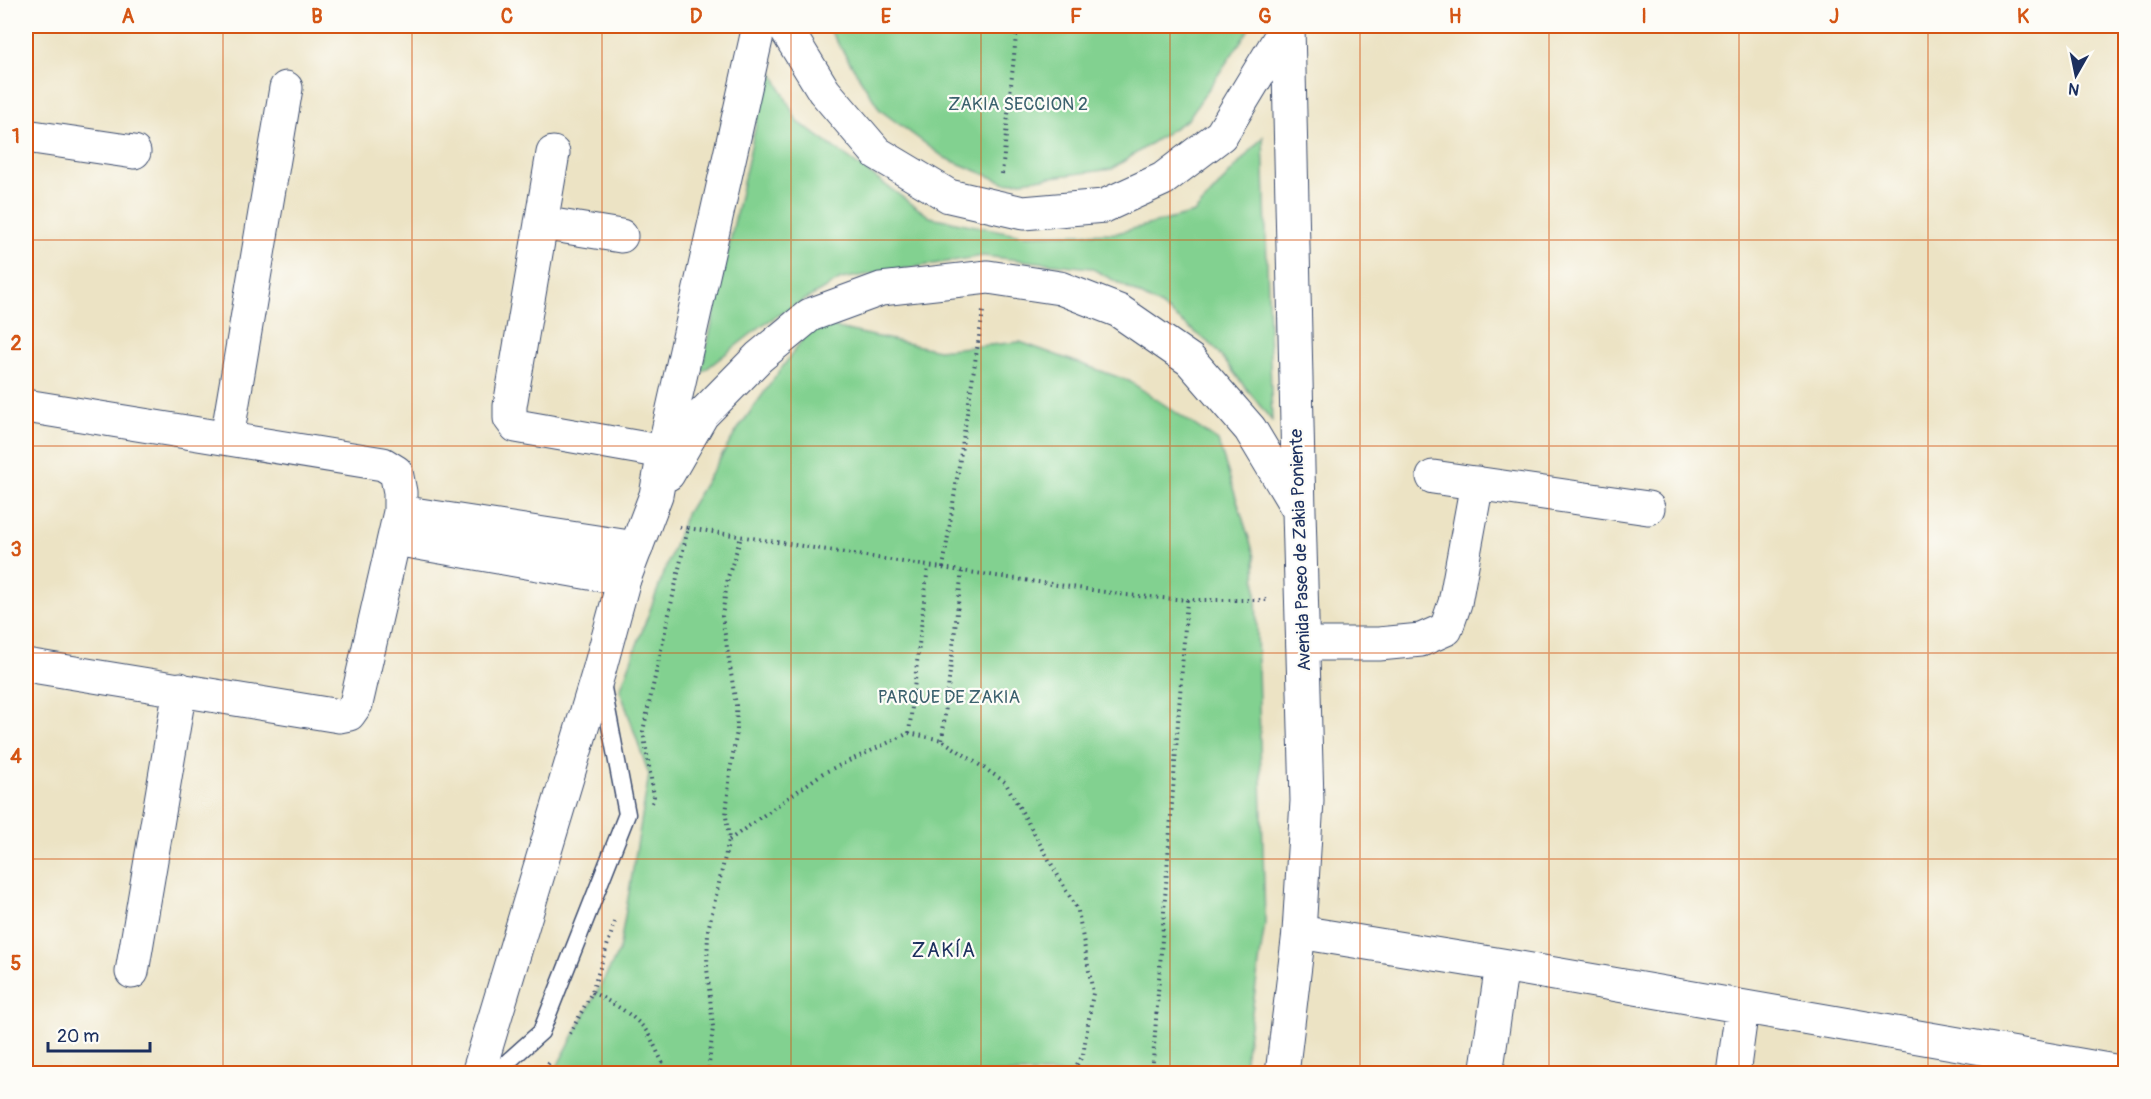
<svg xmlns="http://www.w3.org/2000/svg" width="2151" height="1099" viewBox="0 0 2151 1099" font-family="Pangolin,sans-serif">
	<style>
		.green { fill: #82d190; stroke: #4e8077; stroke-width: 1.5 }
		.lines { fill: none; stroke-linecap: round; stroke-linejoin: round }
		.service-casing { stroke: #3a4a6d; stroke-width: 19 }
		.minor-casing { stroke: #3a4a6d; stroke-width: 35 }
		.tertiary-casing { stroke: #3a4a6d; stroke-width: 35 }
		.path { stroke: #3a4a6d; stroke-width: 4; stroke-dasharray: 1.5 4.5; stroke-linecap: butt }
		.service { stroke: #fff; stroke-width: 16 }
		.minor { stroke: #fff; stroke-width: 33 }
		.tertiary { stroke: #fff; stroke-width: 33 }
		.grid { fill: none; stroke: #d45514; stroke-width: 1.5; stroke-opacity: 0.55 }
		.labels { text-anchor: middle; stroke-width: 4.5; stroke-linejoin: round; paint-order: stroke }
		.park-label { font-size: 18px; fill: #3a606d; stroke: #fdfcf7 }
		.street-label { font-size: 18px; fill: #1b2f5e; stroke: #fdfcf7 }
		.neighbourhood-label { font-size: 20px; letter-spacing: 1.5px; fill: #1b2f5e; stroke: #fdfcf7 }
		.neatline { fill: none; stroke: #d45514; stroke-width: 2 }
		.grid-label { font-size: 20px; text-anchor: middle; font-weight: bold; fill: #d45514 }
	</style>
	<rect width="100%" height="100%" fill="#fdfcf7"/>
	<filter id="ink" filterUnits="userSpaceOnUse"><feTurbulence type="fractalNoise" baseFrequency=".0167" numOctaves="2"/><feDisplacementMap in="SourceGraphic" scale="12" xChannelSelector="R" yChannelSelector="G"/><feConvolveMatrix kernelMatrix="1 2 1 2 8 2 1 2 1" color-interpolation-filters="sRGB"/></filter>
	<filter id="wash" filterUnits="userSpaceOnUse"><feTurbulence type="fractalNoise" baseFrequency=".008" numOctaves="4" result="noise"/><feDisplacementMap in="SourceGraphic" scale="24" xChannelSelector="R" yChannelSelector="G"/><feGaussianBlur stdDeviation="1.35" result="paint"/><feColorMatrix in="noise" values="0 0 0 0 0 0 0 0 0 0 0 0 0 0 0 0 0 1.4 0 .05"/><feComposite in="paint" operator="in"/></filter>
	<g filter="url(#wash)">
		<rect width="100%" height="100%" fill="#ece3c4"/>
		<!-- green -->
		<path class="green" d="M827 26H1250L1248 31 1188 119 1112 169 1006 183 945 158 880 110Z
			M769 65 797 121 930 217 1022 235 1117 233 1194 213 1263 137 1272 421 1213 346 1161 306 1091 268 983 256 841 279 765 323 701 373Z
			M814 323 938 350 1020 342 1129 381 1218 441 1255 557 1265 923 1243 1073 553 1074 619 951 649 775 620 690 686 514 738 429Z"/>
	</g>
	<g filter="url(#ink)">
		<g class="lines">
			<defs>
				<path id="service" d="M494 1074 541 1032 627 814 602 683"/>
				<path id="minor" d="M26 136 134 152
					M553 153 510 406V418L516 426 664 452
					M541 223 621 236
					M26 406 383 464 396 472 400 492V512L356 704 349 714 339 716 26 665
					M227 438 286 88
					M1433 477 1648 508
					M400 512 636 548
					M395 539 624 579
					M1303 644H1379L1421 640 1446 629 1455 603 1477 483
					M1299 932 1502 965 2126 1073
					M132 972 180 689
					M1486 1074 1502 965
					M1733 1074 1742 1008"/>
				<path id="tertiary" d="M784 26 824 91 877 153 949 196 1023 213 1104 206 1163 179 1221 135 1287 26
					M668 474 702 415 759 357 810 315 881 289 988 277 1060 288 1119 311 1190 360 1250 429 1298 509
					M478 1074 599 671 624 579 656 495 668 431 759 26
					M1282 1074 1299 932 1307 801 1299 511 1288 26"/>
			</defs>
			<!-- service casing -->
			<use href="#service" class="service-casing"/>
			<!-- minor casing -->
			<use href="#minor" class="minor-casing"/>
			<!-- tertiary casing -->
			<use href="#tertiary" class="tertiary-casing"/>
			<!-- path -->
			<path class="path" d="M1002 174 1017 26
				M688 528 928 566 1126 595 1187 600H1270
				M943 568 983 311
				M909 733 928 566
				M942 740 962 570
				M652 803 654 796 643 731 688 528 679 527
				M729 840 823 773 909 733 942 740 1005 782 1078 911 1093 993 1083 1055 1071 1074
				M592 992C610 1002 630 1012 644 1028 654 1040 659 1060 670 1074
				M570 1034 592 992 615 922
				M541 1074 551 1060
				M708 1074 713 1027 707 968 708 930 729 840 726 816 730 771 737 731 736 705 722 616 728 577 741 537
				M1152 1074 1187 600"/>
			<!-- service -->
			<use href="#service" class="service"/>
			<!-- minor -->
			<use href="#minor" class="minor"/>
			<!-- tertiary -->
			<use href="#tertiary" class="tertiary"/>
		</g>
	</g>
	<!-- grid -->
	<path class="grid" d="M223 26V1074M412 26V1074M602 26V1074M791 26V1074M981 26V1074M1170 26V1074M1360 26V1074M1549 26V1074M1739 26V1074M1928 26V1074M26 240H2126M26 446H2126M26 653H2126M26 859H2126"/>
	<g class="labels">
		<!-- park labels -->
		<g class="park-label">
			<text x="1018" y="110">ZAKIA SECCION 2</text>
			<text x="949" y="703">PARQUE DE ZAKIA</text>
		</g>
		<!-- street labels -->
		<g class="street-label">
			<text transform="translate(1300 550) rotate(-92)" y="6">Avenida Paseo de Zakia Poniente</text>
		</g>
		<!-- neighbourhood labels -->
		<g class="neighbourhood-label">
			<text x="944" y="957">ZAKÍA</text>
		</g>
	</g>
	<!-- margin -->
	<rect width="2151" height="1099" fill="none" stroke="#fdfcf7" stroke-width="66"/>
	<!-- north arrow -->
	<g transform="translate(2076 75) rotate(189)" stroke="#fdfcf7" stroke-width="4.5" paint-order="stroke">
	<path d="M0-4.5L10 22L0 15L-10 22Z" fill="#1b2f5e"/>
	<text y="-9" font-size="16" font-weight="bold" text-anchor="middle" fill="#1b2f5e">N</text>
	</g>
	<!-- scale -->
	<path d="M48 1042v9h102v-9" fill="none" stroke="#1b2f5e" stroke-width="3"/>
	<text x="57" y="1042" font-size="18" fill="#1b2f5e" stroke="#fdfcf7" stroke-width="4.5" paint-order="stroke">20 m</text>
	<rect x="33" y="33" width="2085" height="1033" class="neatline"/>
	<g class="grid-label">
		<text x="128" y="23">A</text>
		<text x="317" y="23">B</text>
		<text x="507" y="23">C</text>
		<text x="696" y="23">D</text>
		<text x="886" y="23">E</text>
		<text x="1076" y="23">F</text>
		<text x="1265" y="23">G</text>
		<text x="1455" y="23">H</text>
		<text x="1644" y="23">I</text>
		<text x="1834" y="23">J</text>
		<text x="2023" y="23">K</text>
		<text x="16" y="143">1</text>
		<text x="16" y="350">2</text>
		<text x="16" y="556">3</text>
		<text x="16" y="763">4</text>
		<text x="16" y="970">5</text>
	</g>
</svg>
